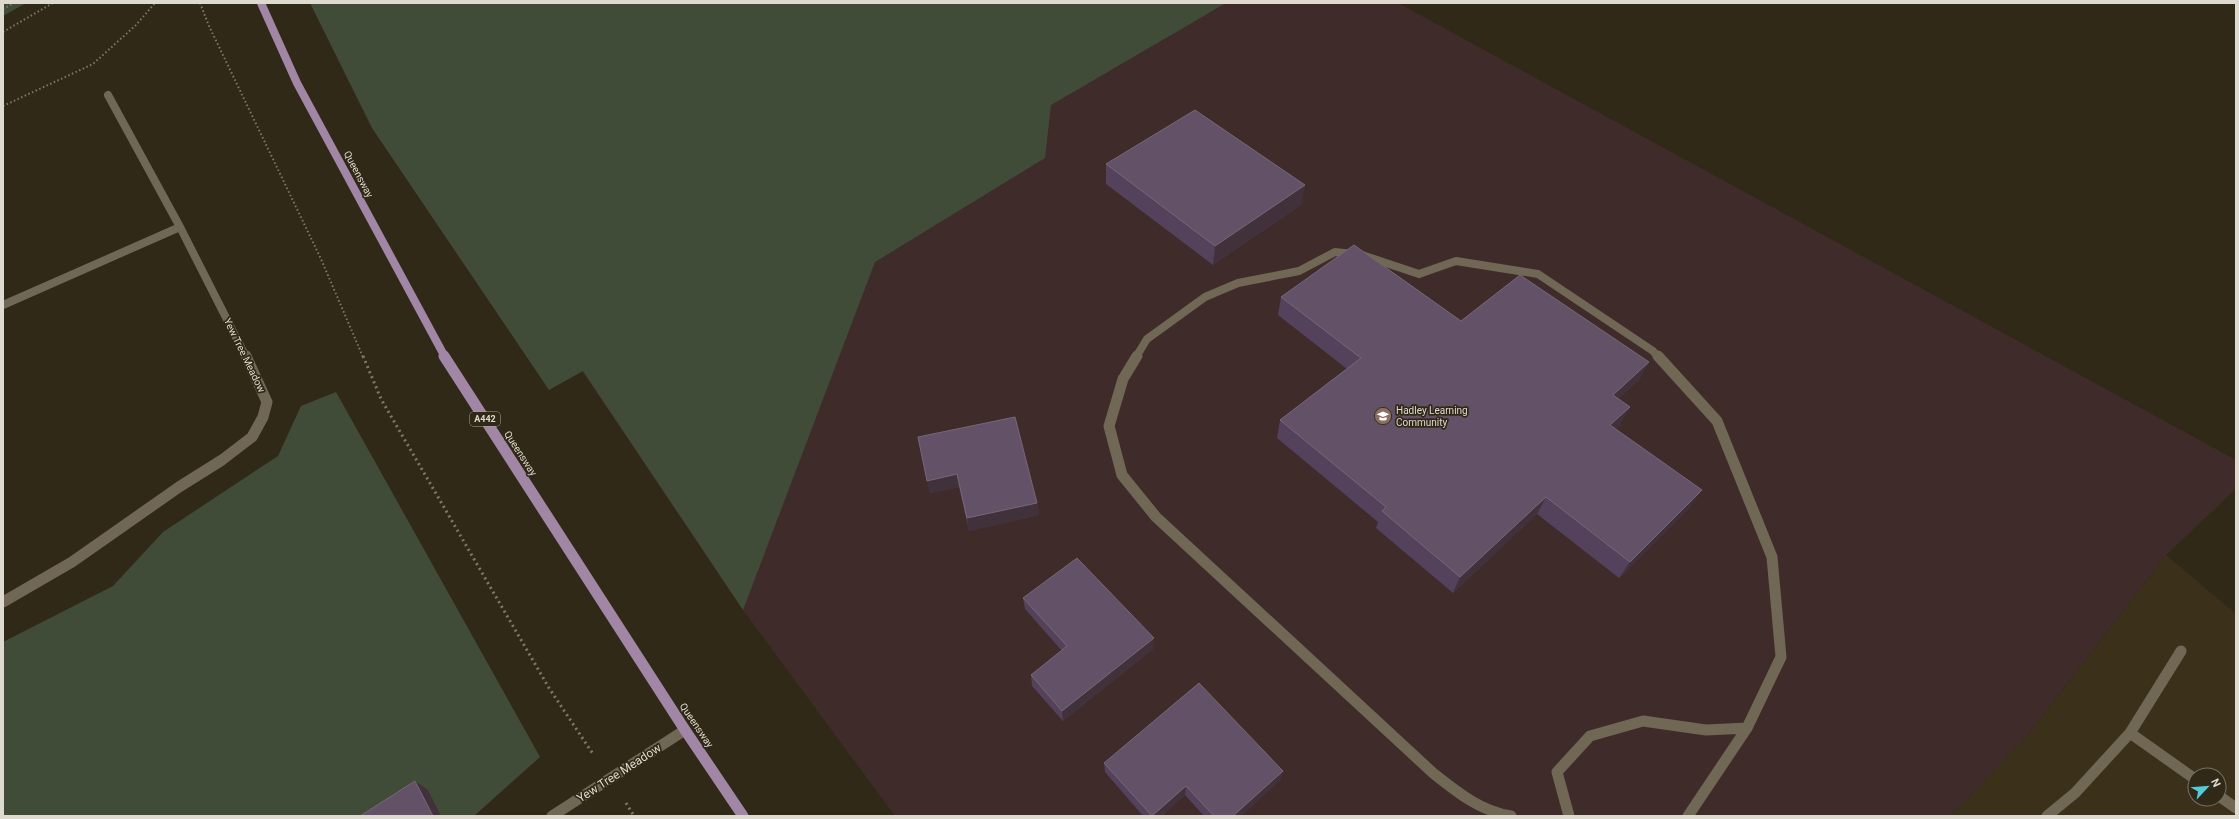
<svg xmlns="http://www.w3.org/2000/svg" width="2239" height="819" viewBox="0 0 2239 819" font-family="Roboto,sans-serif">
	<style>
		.built { fill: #3b3019; fill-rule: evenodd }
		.education { fill: #3f2b2a }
		.green { fill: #414c38 }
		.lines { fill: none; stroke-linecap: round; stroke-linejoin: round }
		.path-far1 { stroke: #7e786a; stroke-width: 2; stroke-dasharray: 1.5 2.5; stroke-linecap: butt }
		.path { stroke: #7e786a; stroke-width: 3; stroke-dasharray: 2 3.5; stroke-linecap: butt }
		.minor-far1 { stroke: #706754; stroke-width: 8 }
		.minor { stroke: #706754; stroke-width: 11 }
		.major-far1 { stroke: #a186a6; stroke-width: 8 }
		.major { stroke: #a186a6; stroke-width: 11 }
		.wall { fill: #54415b }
		.shaded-wall { fill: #40313b }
		.building { fill: #635267; stroke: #776778 }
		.labels { text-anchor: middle; stroke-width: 3.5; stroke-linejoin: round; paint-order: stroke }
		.shield { fill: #312918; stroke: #aba599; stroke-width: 1 }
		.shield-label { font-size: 9px; font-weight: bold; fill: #dfdad0 }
		.street-label { font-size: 10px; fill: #dfdad0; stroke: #312918 }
		.poi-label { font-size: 10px; fill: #dfdad0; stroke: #312918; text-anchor: start }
		.near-street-label { font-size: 12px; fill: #dfdad0; stroke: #312918 }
	</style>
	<rect width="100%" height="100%" fill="#312918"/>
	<!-- built -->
	<path class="built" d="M2166 555 2236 614V816H1950L2027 736ZM2195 775H2219V799H2195Z"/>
	<!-- education -->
	<path class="education" d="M1226 3H1398L2236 460V489L2166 555 2027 736 1950 816H895L743 610 582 371Z"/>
	<!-- green -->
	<path class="green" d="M3 3H26L3 16Z
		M310 3H1226L1051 105 1045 158 875 262 743 610 583 371 549 390 372 128Z
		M336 392 540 757 474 816H3V642L113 586 163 532 278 456 301 406Z"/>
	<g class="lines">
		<!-- path-far1 -->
		<path class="path-far1" d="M200 3 209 26 321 259 363 357
			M3 9 14 3
			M3 32 53 3
			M3 106 93 64 136 25 155 3"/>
		<!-- path -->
		<path class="path" d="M363 356 381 399 549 688 593 754
			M626 803 634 816"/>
		<!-- minor-far1 -->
		<path class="minor-far1" d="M108 95 180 227 246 357
			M3 305 180 227
			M1136 357 1147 339 1205 297 1238 283 1299 271 1335 252 1362 255 1419 274 1456 261 1538 274 1653 351 1658 357"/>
		<!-- minor -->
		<path class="minor" d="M1137 356 1123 379 1109 426 1122 475 1156 517 1433 773C1457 792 1480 811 1511 816
			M1658 356 1717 421 1772 557 1781 657 1747 728 1688 816
			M3 602 72 562 179 487 222 460 252 437 263 417 267 402 246 356
			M2130 733 2195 779
			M2219 796 2236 808
			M552 816 685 730
			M1569 816 1557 772 1590 736 1643 721 1706 730 1747 728
			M2047 816 2075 793 2130 733 2181 651"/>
		<!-- major-far1 -->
		<path class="major-far1" d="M261 3 297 83 445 357"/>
		<!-- major -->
		<path class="major" d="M444 356 685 730 743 816"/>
	</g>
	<!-- wall -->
	<path class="wall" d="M1106 164 1302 204 1213 265 1106 184Z
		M1281 297 1461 321 1649 362 1639 380 1618 399 1620 425 1615 429 1690 507 1619 578 1537 514 1453 593 1376 528 1378 522 1277 438 1280 420 1347 369 1278 315Z
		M918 437 1037 503 1039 515 969 531 959 487 930 493Z
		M1023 598 1153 649 1063 721 1032 686 1031 675 1062 651 1025 609Z
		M1104 763 1283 771 1280 780 1241 816H1204L1185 795 1162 816H1143L1105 772Z"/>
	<!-- shaded-wall -->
	<path class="shaded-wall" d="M1305 185 1302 204 1213 265 1215 246Z
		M1649 362 1639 380 1603 413 1613 395Z
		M1630 407 1620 425 1600 443 1610 425Z
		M957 474 959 487 930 493 927 481Z
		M1702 490 1690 507 1619 578 1630 562Z
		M1546 497 1537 514 1453 593 1460 577Z
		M1037 503 1039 515 969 531 967 518Z
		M1154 638 1153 649 1063 721 1062 711Z
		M1283 771 1280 780 1241 816H1233Z
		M415 781 428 790 441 816H433Z
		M1186 786 1185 795 1162 816H1152Z"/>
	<!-- building -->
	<path class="building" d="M1195 110 1305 185 1215 246 1106 164Z
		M1354 245 1461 321 1520 275 1649 362 1613 395 1630 407 1610 425 1702 490 1630 562 1546 497 1460 577 1382 511 1386 507 1280 420 1361 358 1281 297Z
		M1015 417 1037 503 967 518 957 474 927 481 918 437Z
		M1077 558 1154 638 1062 711 1031 675 1067 646 1023 598Z
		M1199 683 1283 771 1233 816H1214L1186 786 1152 816 1104 763Z
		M415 781 433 816H360Z"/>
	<!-- icons -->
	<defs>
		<symbol id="school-disc" viewBox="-11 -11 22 22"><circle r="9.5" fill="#8d6e63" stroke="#312918"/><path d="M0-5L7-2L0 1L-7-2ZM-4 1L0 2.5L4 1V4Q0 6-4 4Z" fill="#fff"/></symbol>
	</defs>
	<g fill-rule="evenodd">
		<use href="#school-disc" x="1373" y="406" width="20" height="20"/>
	</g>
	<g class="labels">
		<!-- shield labels -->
		<rect class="shield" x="470" y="412" width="30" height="14" rx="3"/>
		<g class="shield-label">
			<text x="485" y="422">A442</text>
		</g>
		<!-- street labels -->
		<g class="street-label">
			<text transform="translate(359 174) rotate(62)" y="4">Queensway</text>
			<text transform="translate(245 355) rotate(64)" y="4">Yew Tree Meadow</text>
			<text transform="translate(521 453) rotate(57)" y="4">Queensway</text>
			<text transform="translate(697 725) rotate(56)" y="4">Queensway</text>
		</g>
		<!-- poi labels -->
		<g class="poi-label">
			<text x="1396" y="414">Hadley Learning<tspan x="1396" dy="12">Community</tspan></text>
		</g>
		<!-- near-street labels -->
		<g class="near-street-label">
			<text transform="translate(619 773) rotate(-33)" y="4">Yew Tree Meadow</text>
		</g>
	</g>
	<!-- border -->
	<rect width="2239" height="819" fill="none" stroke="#dfdad0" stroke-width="8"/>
	<!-- north arrow -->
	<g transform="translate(2207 787) rotate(64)"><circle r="19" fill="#312918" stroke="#777062"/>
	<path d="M0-3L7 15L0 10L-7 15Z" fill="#53cbdb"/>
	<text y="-6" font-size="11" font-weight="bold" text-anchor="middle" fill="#dfdad0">N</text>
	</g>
</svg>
